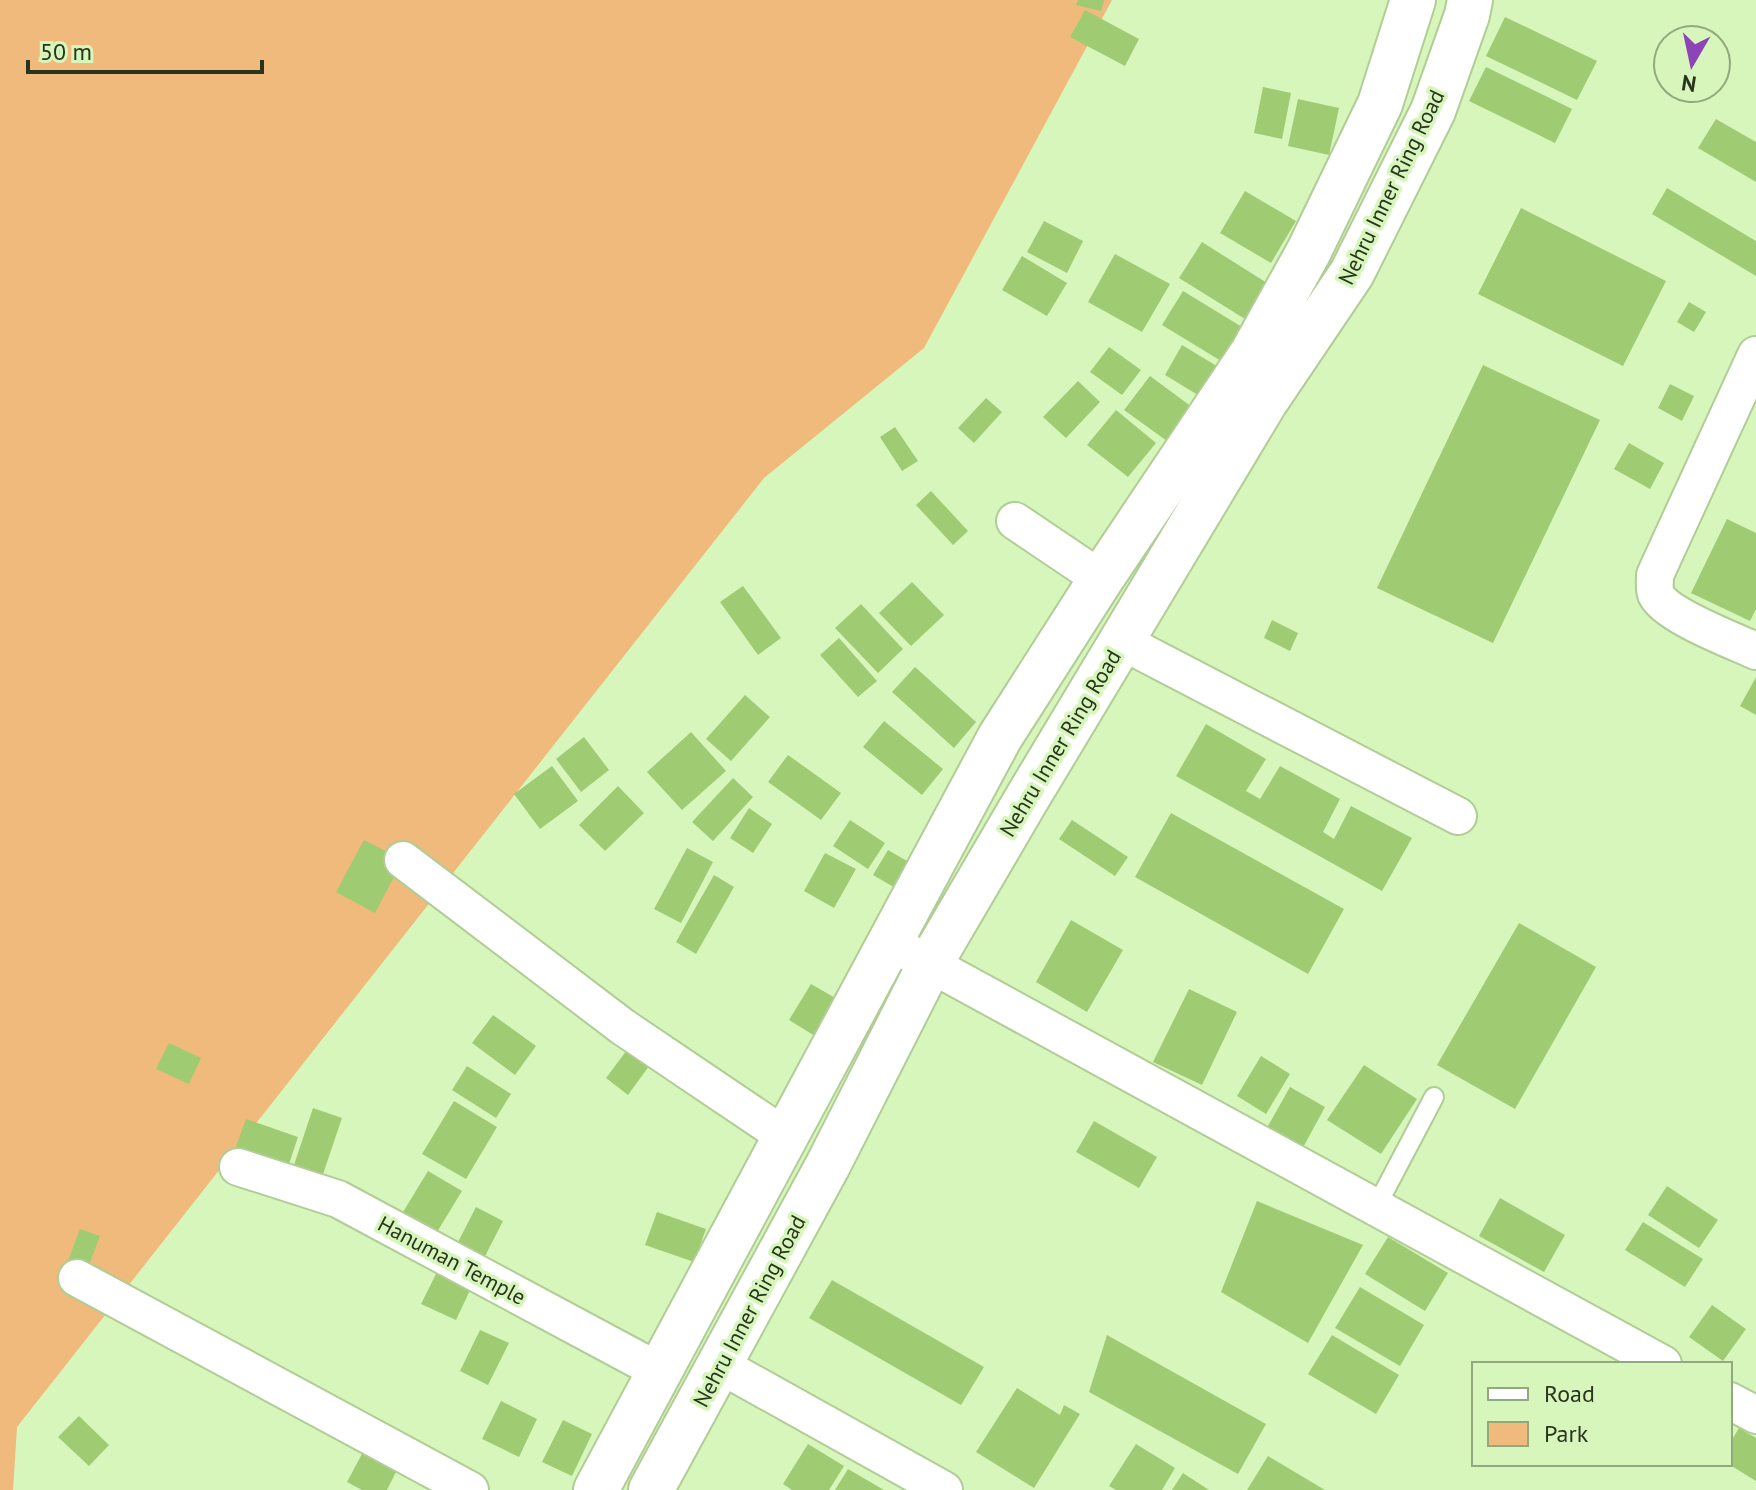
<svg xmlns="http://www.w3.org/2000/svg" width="1756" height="1490" viewBox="0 0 1756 1490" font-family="'PT Sans',sans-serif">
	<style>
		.green { fill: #efba7c }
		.building { fill: #9fcb73 }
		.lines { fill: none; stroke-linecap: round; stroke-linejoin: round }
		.service-casing { stroke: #b0cd95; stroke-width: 22 }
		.minor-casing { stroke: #b0cd95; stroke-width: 40 }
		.primary-casing { stroke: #b0cd95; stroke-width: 48 }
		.service { stroke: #fff; stroke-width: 18 }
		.minor { stroke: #fff; stroke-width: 36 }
		.primary { stroke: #fff; stroke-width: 44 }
		.labels { text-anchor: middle; stroke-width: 7; stroke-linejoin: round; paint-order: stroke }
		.street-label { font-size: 22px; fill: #29351e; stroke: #d7f6bc }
	</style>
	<rect width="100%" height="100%" fill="#d7f6bc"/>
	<!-- green -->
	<path class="green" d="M0 0H1112L924 348 764 478 17 1427 13 1490H0Z"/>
	<!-- building -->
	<path class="building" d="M1078 0H1104L1101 11 1076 5Z
		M1085 10 1139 39 1125 66 1070 37Z
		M1505 17 1597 61 1577 100 1486 56Z
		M1486 67 1572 109 1555 143 1469 101Z
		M1263 87 1291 93 1282 139 1254 133Z
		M1298 99 1339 108 1329 155 1288 146Z
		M1716 119 1756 142V182L1698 148Z
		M1667 188 1756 241V276L1652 214Z
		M1245 191 1296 221 1271 263 1220 233Z
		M1521 208 1666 281 1623 366 1478 294Z
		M1044 221 1083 241 1067 273 1027 252Z
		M1202 242 1267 283 1245 319 1179 278Z
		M1115 254 1170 284 1142 332 1088 302Z
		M1022 256 1067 283 1047 316 1002 290Z
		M1183 291 1247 330 1226 364 1162 325Z
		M1689 302 1706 312 1694 332 1677 322Z
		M1182 345 1220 368 1203 398 1165 375Z
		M1109 347 1141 370 1122 395 1090 372Z
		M1483 365 1600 420 1493 643 1377 588Z
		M1150 376 1192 407 1167 441 1124 410Z
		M1078 381 1100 402 1066 438 1043 417Z
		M1670 384 1694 396 1682 421 1658 408Z
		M986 398 1002 412 974 443 958 428Z
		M1116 410 1156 443 1128 477 1087 445Z
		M895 427 918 461 902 471 880 437Z
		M1629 443 1664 463 1650 489 1614 469Z
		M931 491 968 531 953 545 916 505Z
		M1727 519 1756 533V609L1750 621 1691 593Z
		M912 582 944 615 911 646 879 613Z
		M743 586 781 638 758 655 720 602Z
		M861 604 903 649 878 673 835 628Z
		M1272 620 1298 633 1290 651 1264 638Z
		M839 638 877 681 858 697 820 655Z
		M915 667 976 722 954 748 892 692Z
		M1756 677V715L1740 706Z
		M745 695 770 717 731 761 706 739Z
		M884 721 943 769 922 795 863 747Z
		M1206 724 1266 759 1246 791 1260 799 1280 766 1340 799 1323 832 1334 839 1351 806 1412 838 1382 891 1176 776Z
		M691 732 726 771 682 810 647 772Z
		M584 737 609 770 581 792 556 759Z
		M788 755 841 793 821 820 768 782Z
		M552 766 578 801 540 829 514 794Z
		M733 778 753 797 713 841 692 822Z
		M618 786 644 813 605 851 579 825Z
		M749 808 772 824 753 853 730 838Z
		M1171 813 1344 909 1308 974 1135 877Z
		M850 820 885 843 868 869 833 846Z
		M1072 820 1128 857 1115 876 1059 839Z
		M364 840 403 860 375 913 336 892Z
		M687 848 713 862 681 923 654 909Z
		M888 850 919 868 904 893 873 875Z
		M825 853 856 869 834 908 804 891Z
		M714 875 734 887 696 954 676 942Z
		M1071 920 1123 950 1087 1012 1036 982Z
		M1519 923 1596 967 1515 1109 1437 1065Z
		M811 984 837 999 815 1036 789 1020Z
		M1189 989 1237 1012 1202 1085 1153 1062Z
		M493 1015 536 1046 515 1075 472 1043Z
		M633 1042 655 1058 628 1095 606 1078Z
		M169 1043 201 1058 189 1084 156 1069Z
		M1261 1056 1290 1074 1266 1114 1237 1096Z
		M1364 1065 1417 1099 1381 1154 1327 1120Z
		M467 1066 511 1094 496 1118 452 1090Z
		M1290 1087 1325 1107 1300 1153 1264 1133Z
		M454 1101 497 1127 466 1179 422 1154Z
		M313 1108 342 1118 320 1183 291 1174Z
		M246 1119 298 1137 287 1170 234 1152Z
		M1094 1121 1157 1157 1139 1188 1076 1152Z
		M428 1171 462 1191 434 1237 400 1217Z
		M1667 1186 1718 1220 1699 1248 1648 1215Z
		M1500 1198 1565 1235 1544 1272 1479 1236Z
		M1257 1201 1363 1245 1308 1343 1221 1292Z
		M476 1207 503 1221 480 1266 453 1252Z
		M657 1212 706 1229 694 1262 645 1245Z
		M1643 1222 1703 1259 1685 1287 1625 1250Z
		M80 1229 100 1236 88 1268 68 1261Z
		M1388 1237 1448 1273 1425 1311 1365 1274Z
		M437 1272 471 1288 456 1320 421 1304Z
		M832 1280 984 1367 961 1405 809 1318Z
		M1360 1287 1424 1325 1400 1366 1335 1328Z
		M1712 1305 1746 1329 1723 1361 1689 1337Z
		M480 1330 509 1343 488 1385 460 1371Z
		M1107 1335 1266 1424 1238 1474 1089 1392Z
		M1332 1335 1399 1375 1376 1414 1308 1374Z
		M1017 1388 1060 1415 1064 1405 1080 1414 1034 1488 976 1452Z
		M501 1401 537 1419 519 1457 482 1439Z
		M79 1416 109 1445 89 1466 58 1437Z
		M563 1420 592 1434 572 1476 542 1462Z
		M1739 1428 1756 1438V1481L1730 1465V1443Z
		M808 1444 844 1466 829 1490H792L783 1484Z
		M1136 1444 1175 1468 1162 1490H1116L1109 1486Z
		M363 1452 397 1470 387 1490H362L347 1482Z
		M1268 1456 1325 1490H1247Z
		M848 1469 884 1490H835Z
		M1183 1473 1209 1490H1172Z"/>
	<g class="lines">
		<defs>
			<path id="service" d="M1376 1207 1434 1097"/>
			<path id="minor" d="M1756 355 1655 575C1655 580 1654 589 1656 594 1665 615 1734 641 1756 651
				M1015 521 1101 579
				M1121 641 1458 816
				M403 860 623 1027 786 1137
				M906 951 1663 1364
				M238 1167 338 1199 659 1371
				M77 1278 470 1490
				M720 1365 944 1490
				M1730 1401 1756 1415"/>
			<path id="primary" d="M596 1490 1000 737 1101 579 1253 352 1309 251 1380 104 1413 0
				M651 1490 828 1165 930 964 1026 800 1265 402 1352 273 1433 111 1467 15 1470 0"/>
		</defs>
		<!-- service casing -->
		<use href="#service" class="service-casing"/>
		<!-- minor casing -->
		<use href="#minor" class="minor-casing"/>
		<!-- primary casing -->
		<use href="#primary" class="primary-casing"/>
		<!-- service -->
		<use href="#service" class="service"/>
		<!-- minor -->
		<use href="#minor" class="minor"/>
		<!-- primary -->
		<use href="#primary" class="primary"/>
	</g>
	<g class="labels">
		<!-- street labels -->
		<g class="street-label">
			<text transform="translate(1391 187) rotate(-64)" y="8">Nehru Inner Ring Road</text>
			<text transform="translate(1060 743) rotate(-59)" y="8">Nehru Inner Ring Road</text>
			<text transform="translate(452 1260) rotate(28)" y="8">Hanuman Temple</text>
			<text transform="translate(749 1311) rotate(-62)" y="8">Nehru Inner Ring Road</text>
		</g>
	</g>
	<!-- legend -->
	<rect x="1472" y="1362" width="260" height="104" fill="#d7f6bc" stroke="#91a97d" stroke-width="2"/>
	<rect x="1488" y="1388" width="40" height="12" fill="#ffffff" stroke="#91a97d" stroke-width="2"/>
	<text x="1544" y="1402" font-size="24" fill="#29351e">Road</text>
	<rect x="1488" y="1422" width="40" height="24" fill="#efba7c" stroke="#91a97d" stroke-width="2"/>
	<text x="1544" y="1442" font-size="24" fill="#29351e">Park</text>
	<!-- north arrow -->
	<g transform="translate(1692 64) rotate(189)"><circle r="38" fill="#d7f6bc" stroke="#91a97d" stroke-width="2"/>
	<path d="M0-6L14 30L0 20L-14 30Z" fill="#8c44b7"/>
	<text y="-12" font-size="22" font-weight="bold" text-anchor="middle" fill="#29351e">N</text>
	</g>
	<!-- scale -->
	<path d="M28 60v12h234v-12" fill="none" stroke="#29351e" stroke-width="4"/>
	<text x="40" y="60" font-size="24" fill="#29351e" stroke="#d7f6bc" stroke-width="6" paint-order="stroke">50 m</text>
</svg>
